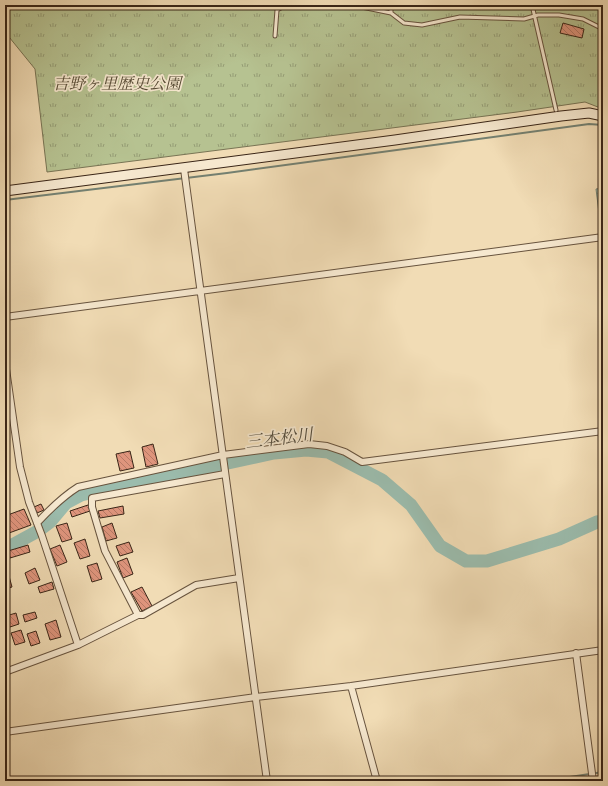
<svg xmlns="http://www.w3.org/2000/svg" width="608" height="786" viewBox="0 0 608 786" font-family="'Sorts Mill Goudy','Noto Serif JP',serif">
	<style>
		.grass { fill: url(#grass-tufts); stroke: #787454 }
		.water { fill: url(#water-waves); stroke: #748071 }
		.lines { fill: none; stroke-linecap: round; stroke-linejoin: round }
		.stream { stroke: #748071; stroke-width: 2 }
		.river { stroke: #9bbcad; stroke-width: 13 }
		.building { fill: url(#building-back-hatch); stroke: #392517 }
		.lane-casing { stroke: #67533e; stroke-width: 5 }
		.street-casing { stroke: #67533e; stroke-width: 8 }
		.secondary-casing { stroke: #392517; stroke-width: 11 }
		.lane { stroke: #f6e8cf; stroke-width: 3 }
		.street { stroke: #f6e8cf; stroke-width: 6 }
		.secondary { stroke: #f6e8cf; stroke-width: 9 }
		.labels { text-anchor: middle; stroke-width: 3.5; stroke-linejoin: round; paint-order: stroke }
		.park-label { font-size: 16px; font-style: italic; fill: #584c36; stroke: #f6e8cf }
		.water-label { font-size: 17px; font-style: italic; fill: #524b3c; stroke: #f6e8cf }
	</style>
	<defs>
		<pattern id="grass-tufts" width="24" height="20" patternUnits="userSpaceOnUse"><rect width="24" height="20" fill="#b6c291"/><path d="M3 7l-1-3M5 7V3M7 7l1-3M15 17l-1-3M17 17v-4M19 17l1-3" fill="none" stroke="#959d75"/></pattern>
		<pattern id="water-waves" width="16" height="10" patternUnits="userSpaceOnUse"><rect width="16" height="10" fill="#9bbcad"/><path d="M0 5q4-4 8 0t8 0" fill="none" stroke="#86a194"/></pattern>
		<pattern id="building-back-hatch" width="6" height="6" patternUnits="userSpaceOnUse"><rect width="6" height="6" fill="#df957d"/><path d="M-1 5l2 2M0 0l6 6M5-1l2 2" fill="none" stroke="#b67965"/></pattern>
	</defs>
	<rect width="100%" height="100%" fill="#f1dcb5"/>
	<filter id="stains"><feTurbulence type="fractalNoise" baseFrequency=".005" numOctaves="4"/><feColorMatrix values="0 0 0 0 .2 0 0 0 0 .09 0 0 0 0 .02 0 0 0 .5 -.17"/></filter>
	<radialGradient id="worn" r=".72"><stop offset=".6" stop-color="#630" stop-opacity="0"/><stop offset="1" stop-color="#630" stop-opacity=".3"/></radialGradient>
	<!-- grass -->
	<path class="grass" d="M5 5H603V109L585 102 517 112 47 172 35 69 5 32Z"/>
	<!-- water -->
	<path class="water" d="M603 188V229H601L596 189Z"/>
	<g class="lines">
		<!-- stream -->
		<path class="stream" d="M5 200 227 173 589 124 603 125
			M543 781 603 772"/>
		<!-- river -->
		<path class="river" d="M5 549 38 531 50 522 66 503 81 495 274 453 306 450 328 452 382 480 411 505 440 546 466 561H487L559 539 597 522 603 521"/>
	</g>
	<!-- building -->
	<path class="building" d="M563 23 584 29 582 38 560 33Z
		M153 444 158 464 146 467 142 447Z
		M130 451 134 468 120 471 116 454Z
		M41 504 44 510 37 513 34 507Z
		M88 505 90 511 72 517 70 511Z
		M123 506 124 514 100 518 98 511Z
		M24 509 31 525 9 533 5 524V516Z
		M67 523 72 539 62 542 56 526Z
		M112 523 117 538 106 541 102 527Z
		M85 539 90 556 80 559 74 543Z
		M129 542 133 552 120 556 116 546Z
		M28 545 30 552 10 558 8 551Z
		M60 545 67 562 57 566 50 549Z
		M127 558 133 574 123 578 117 562Z
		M97 563 102 579 92 582 87 566Z
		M35 568 40 580 29 584 25 573Z
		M7 569 12 587 5 589V570Z
		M52 582 54 589 40 593 38 587Z
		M142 587 152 606 142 611 131 592Z
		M35 612 37 618 25 622 23 615Z
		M16 613 19 624 10 627 6 616Z
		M56 620 61 637 50 640 45 624Z
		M21 630 25 642 15 645 11 633Z
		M36 631 40 643 31 646 27 634Z
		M5 647 9 660 5 661Z"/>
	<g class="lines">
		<defs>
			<path id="lane" d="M352 5 391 13 404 23 422 25 460 17 524 19 538 15H559L583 19 603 29
				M532 5 556 110
				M391 13V5
				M275 36 277 10 286 5"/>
			<path id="street" d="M184 169 267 781
				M5 317 603 237
				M5 362 20 467 29 502 42 536 78 645
				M37 523C50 509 62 497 78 487L223 455 309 444 327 446 345 452 362 462 603 431
				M138 615 105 551 92 507V498L225 474
				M576 653 593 781
				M5 672 78 645 138 615H143L196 585 239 578
				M351 686 377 781
				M5 732 256 697 351 686 603 650"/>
			<path id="secondary" d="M5 191 395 140 561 116 589 113 603 116"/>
		</defs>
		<!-- lane casing -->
		<use href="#lane" class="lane-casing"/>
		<!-- street casing -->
		<use href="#street" class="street-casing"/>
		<!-- secondary casing -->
		<use href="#secondary" class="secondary-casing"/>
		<!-- lane -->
		<use href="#lane" class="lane"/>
		<!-- street -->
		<use href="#street" class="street"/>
		<!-- secondary -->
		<use href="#secondary" class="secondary"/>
	</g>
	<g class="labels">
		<!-- park labels -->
		<g class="park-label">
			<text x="117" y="89">吉野ヶ里歴史公園</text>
		</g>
		<!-- water labels -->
		<g class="water-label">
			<text transform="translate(279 438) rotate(-7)" y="6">三本松川</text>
		</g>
	</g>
	<!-- margin -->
	<rect width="608" height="786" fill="none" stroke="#f1dcb5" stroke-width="20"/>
	<rect x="6" y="6" width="596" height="774" fill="none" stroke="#392517" stroke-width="2"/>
	<rect x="10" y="10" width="588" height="766" fill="none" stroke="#392517"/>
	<rect width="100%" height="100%" filter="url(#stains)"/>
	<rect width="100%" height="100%" fill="url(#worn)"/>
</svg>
